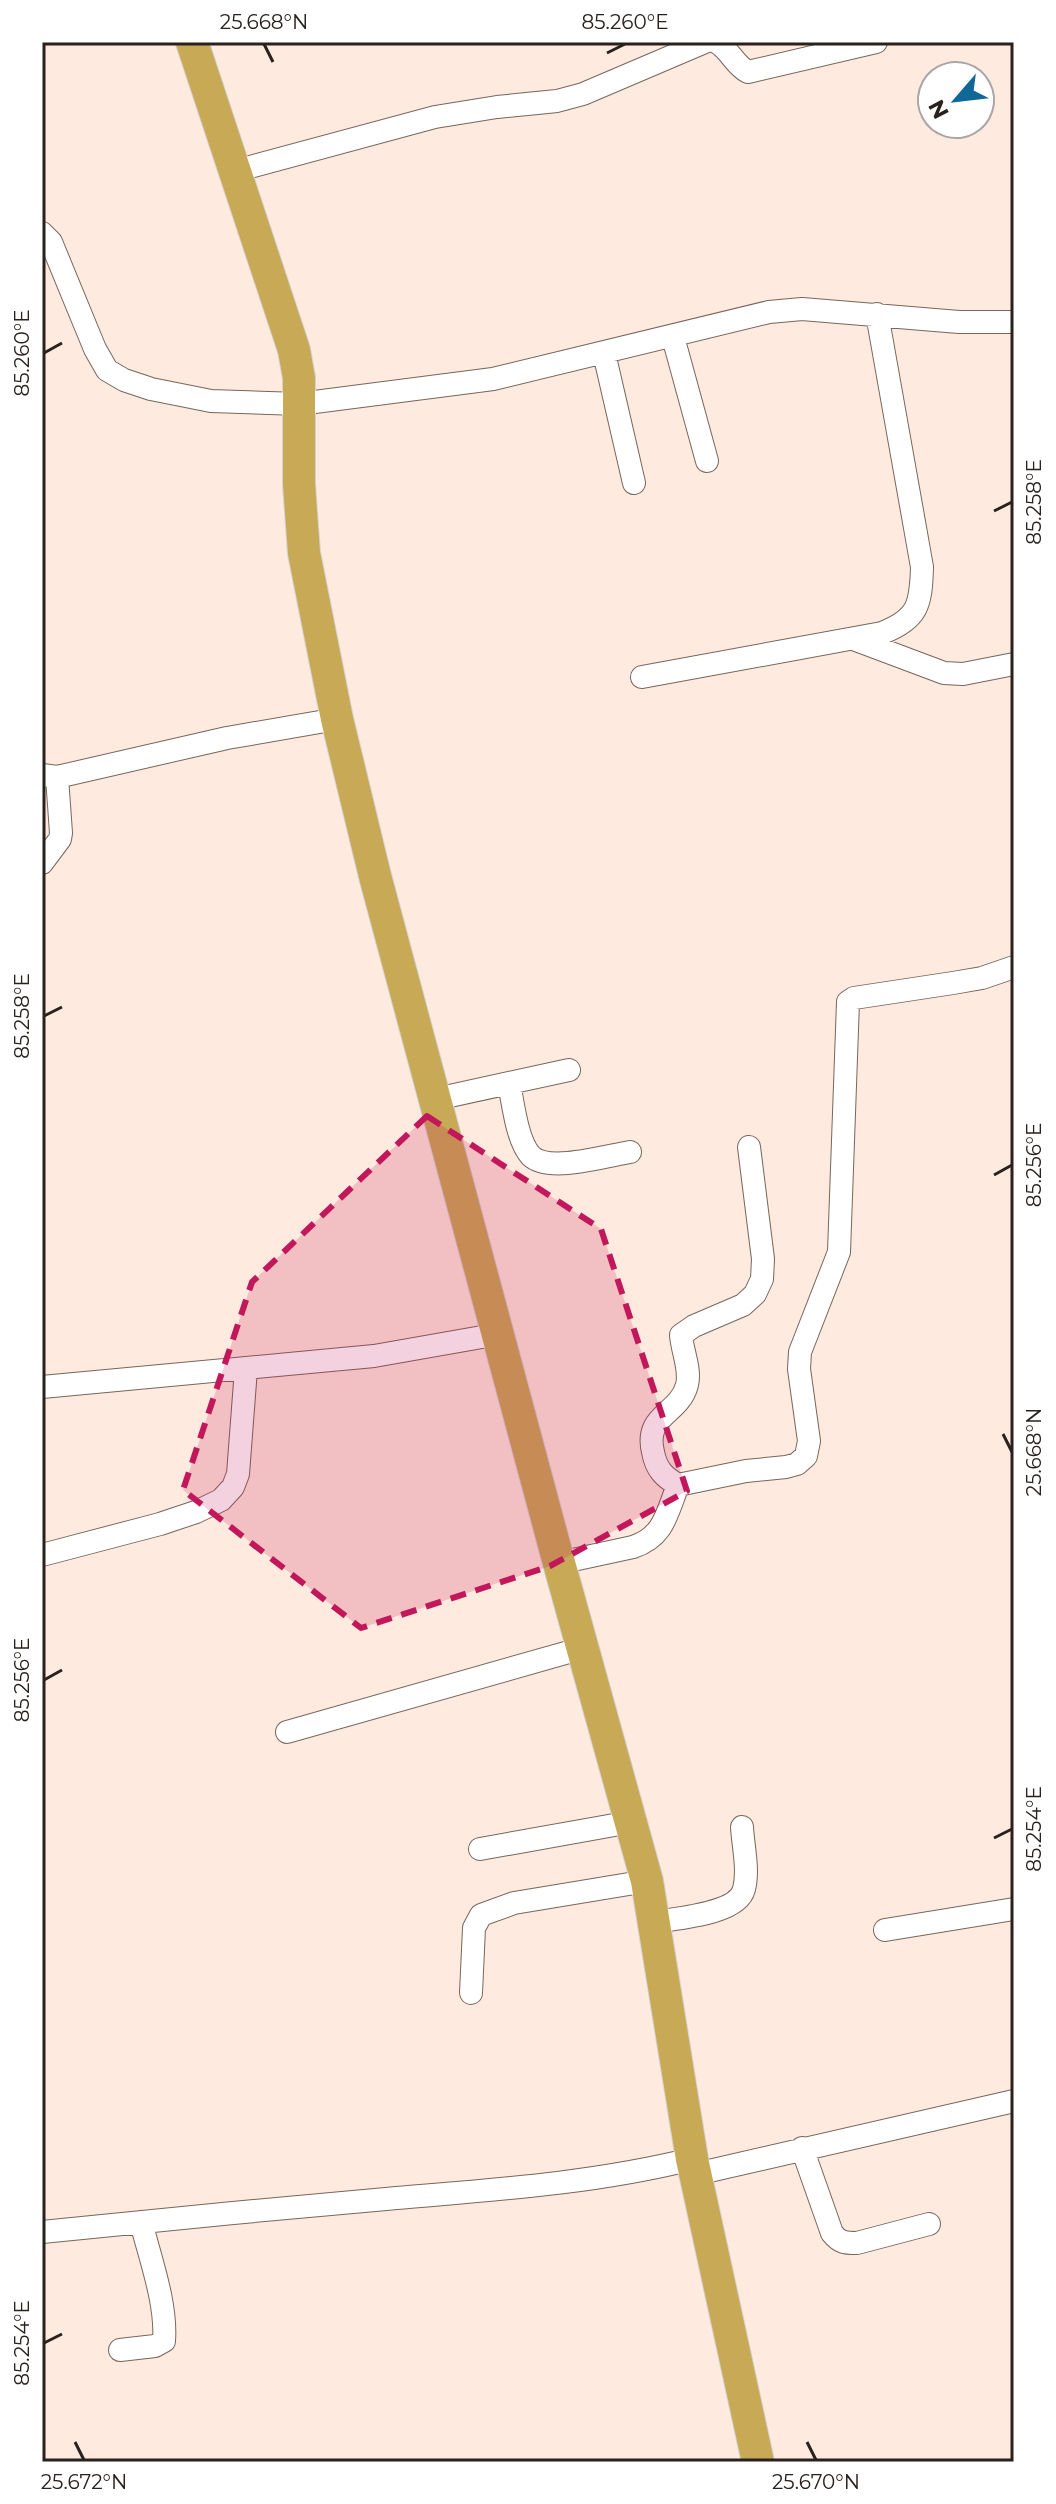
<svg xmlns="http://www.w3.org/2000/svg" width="1056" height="2504" viewBox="0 0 1056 2504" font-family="Montserrat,sans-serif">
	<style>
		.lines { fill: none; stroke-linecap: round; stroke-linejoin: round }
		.minor-casing { stroke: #77665c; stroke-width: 24 }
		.highway-casing { stroke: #d4d3d2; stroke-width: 34 }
		.minor { stroke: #fff; stroke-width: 22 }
		.highway { stroke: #c8a955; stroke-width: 32 }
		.marked { fill: #c2185b; fill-opacity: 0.2; stroke: #c2185b; stroke-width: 6; stroke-dasharray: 16 10; stroke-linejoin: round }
		.ticks { fill: none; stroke: #28211d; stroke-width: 3 }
		.neatline { fill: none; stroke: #28211d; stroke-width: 3 }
		.ticks-label { font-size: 20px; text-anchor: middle; fill: #28211d }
	</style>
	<rect width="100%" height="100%" fill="#feeade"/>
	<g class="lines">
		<defs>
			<path id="minor" d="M716 42C730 49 734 65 748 72L876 42
				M235 171 435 117 497 107 557 101 583 94 705 42
				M42 233 51 242 95 349 107 370 124 380 151 389 211 401 299 404 493 379 769 312 802 309 959 322H1014
				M673 337 707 461
				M604 353 634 483
				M856 640 944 673 963 674 1014 664
				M642 677 882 633C918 619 921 605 922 567L877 314
				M42 775 57 777 227 738 337 719
				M42 863 60 839 61 833 57 777
				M509 1083C513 1103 517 1141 531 1156 549 1173 606 1156 630 1152
				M436 1099 569 1070
				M42 1387 374 1356 499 1334
				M678 1485 746 1471 786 1467 797 1464 806 1456 809 1441 799 1369 800 1352 839 1252 848 1002 854 998 953 983 982 978 1014 967
				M42 1555 160 1524 196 1512 221 1500 233 1487 238 1474 246 1369
				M559 1563 633 1547C664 1537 667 1513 678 1485 664 1477 656 1469 653 1452 644 1414 679 1415 687 1385 691 1369 682 1351 681 1335L694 1326 743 1305 755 1294 762 1279 763 1259 749 1147
				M287 1732 583 1648
				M480 1849 631 1822
				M655 1922C678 1918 738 1914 744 1889 749 1870 743 1846 742 1827
				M885 1930 1014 1909
				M471 1993 474 1928 481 1915 514 1903 647 1881
				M802 2148 832 2233C840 2243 845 2243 857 2243L929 2224
				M696 2174 1014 2101
				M42 2232C157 2220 271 2209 386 2199 489 2190 591 2184 692 2159
				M120 2350 155 2346 164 2341C167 2304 150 2258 141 2222"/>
			<path id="highway" d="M192 42 294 350 299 378V484L304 553 337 719 375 876 559 1563 647 1881 692 2159 758 2462"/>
		</defs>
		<!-- minor casing -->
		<use href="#minor" class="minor-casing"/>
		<!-- highway casing -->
		<use href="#highway" class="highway-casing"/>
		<!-- minor -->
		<use href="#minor" class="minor"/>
		<!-- highway -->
		<use href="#highway" class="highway"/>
	</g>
	<!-- marked area -->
	<path class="marked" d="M427 1116 601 1229 687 1491 550 1566 361 1628 183 1490 252 1282Z"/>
	<!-- ticks -->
	<path class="ticks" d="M264 44 273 62M607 53 625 44M44 353 62 343M994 511 1012 502M44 1016 62 1007M994 1175 1012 1165M1003 1434 1012 1452M44 1680 62 1670M994 1838 1012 1829M44 2343 62 2334M75 2442 84 2460M807 2442 816 2460"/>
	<!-- border -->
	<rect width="1056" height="2504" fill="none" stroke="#ffffff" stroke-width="88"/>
	<!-- north arrow -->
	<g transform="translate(956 100) rotate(242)"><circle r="38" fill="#ffffff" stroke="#a9a6a5" stroke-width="2"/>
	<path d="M0-6L14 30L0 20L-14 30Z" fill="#106898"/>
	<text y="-12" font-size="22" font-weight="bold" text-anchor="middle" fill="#28211d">N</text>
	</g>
	<rect x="44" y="44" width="968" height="2416" class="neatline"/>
	<g class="ticks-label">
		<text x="264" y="29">25.668°N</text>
		<text x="625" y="29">85.260°E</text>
		<text transform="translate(22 353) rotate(-90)" y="7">85.260°E</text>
		<text transform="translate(1034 502) rotate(-90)" y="7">85.258°E</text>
		<text transform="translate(22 1016) rotate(-90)" y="7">85.258°E</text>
		<text transform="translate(1034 1165) rotate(-90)" y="7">85.256°E</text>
		<text transform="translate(1034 1452) rotate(-90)" y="7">25.668°N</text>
		<text transform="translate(22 1680) rotate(-90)" y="7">85.256°E</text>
		<text transform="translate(1034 1829) rotate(-90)" y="7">85.254°E</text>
		<text transform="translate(22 2343) rotate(-90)" y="7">85.254°E</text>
		<text x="84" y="2489">25.672°N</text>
		<text x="816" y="2489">25.670°N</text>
	</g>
</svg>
